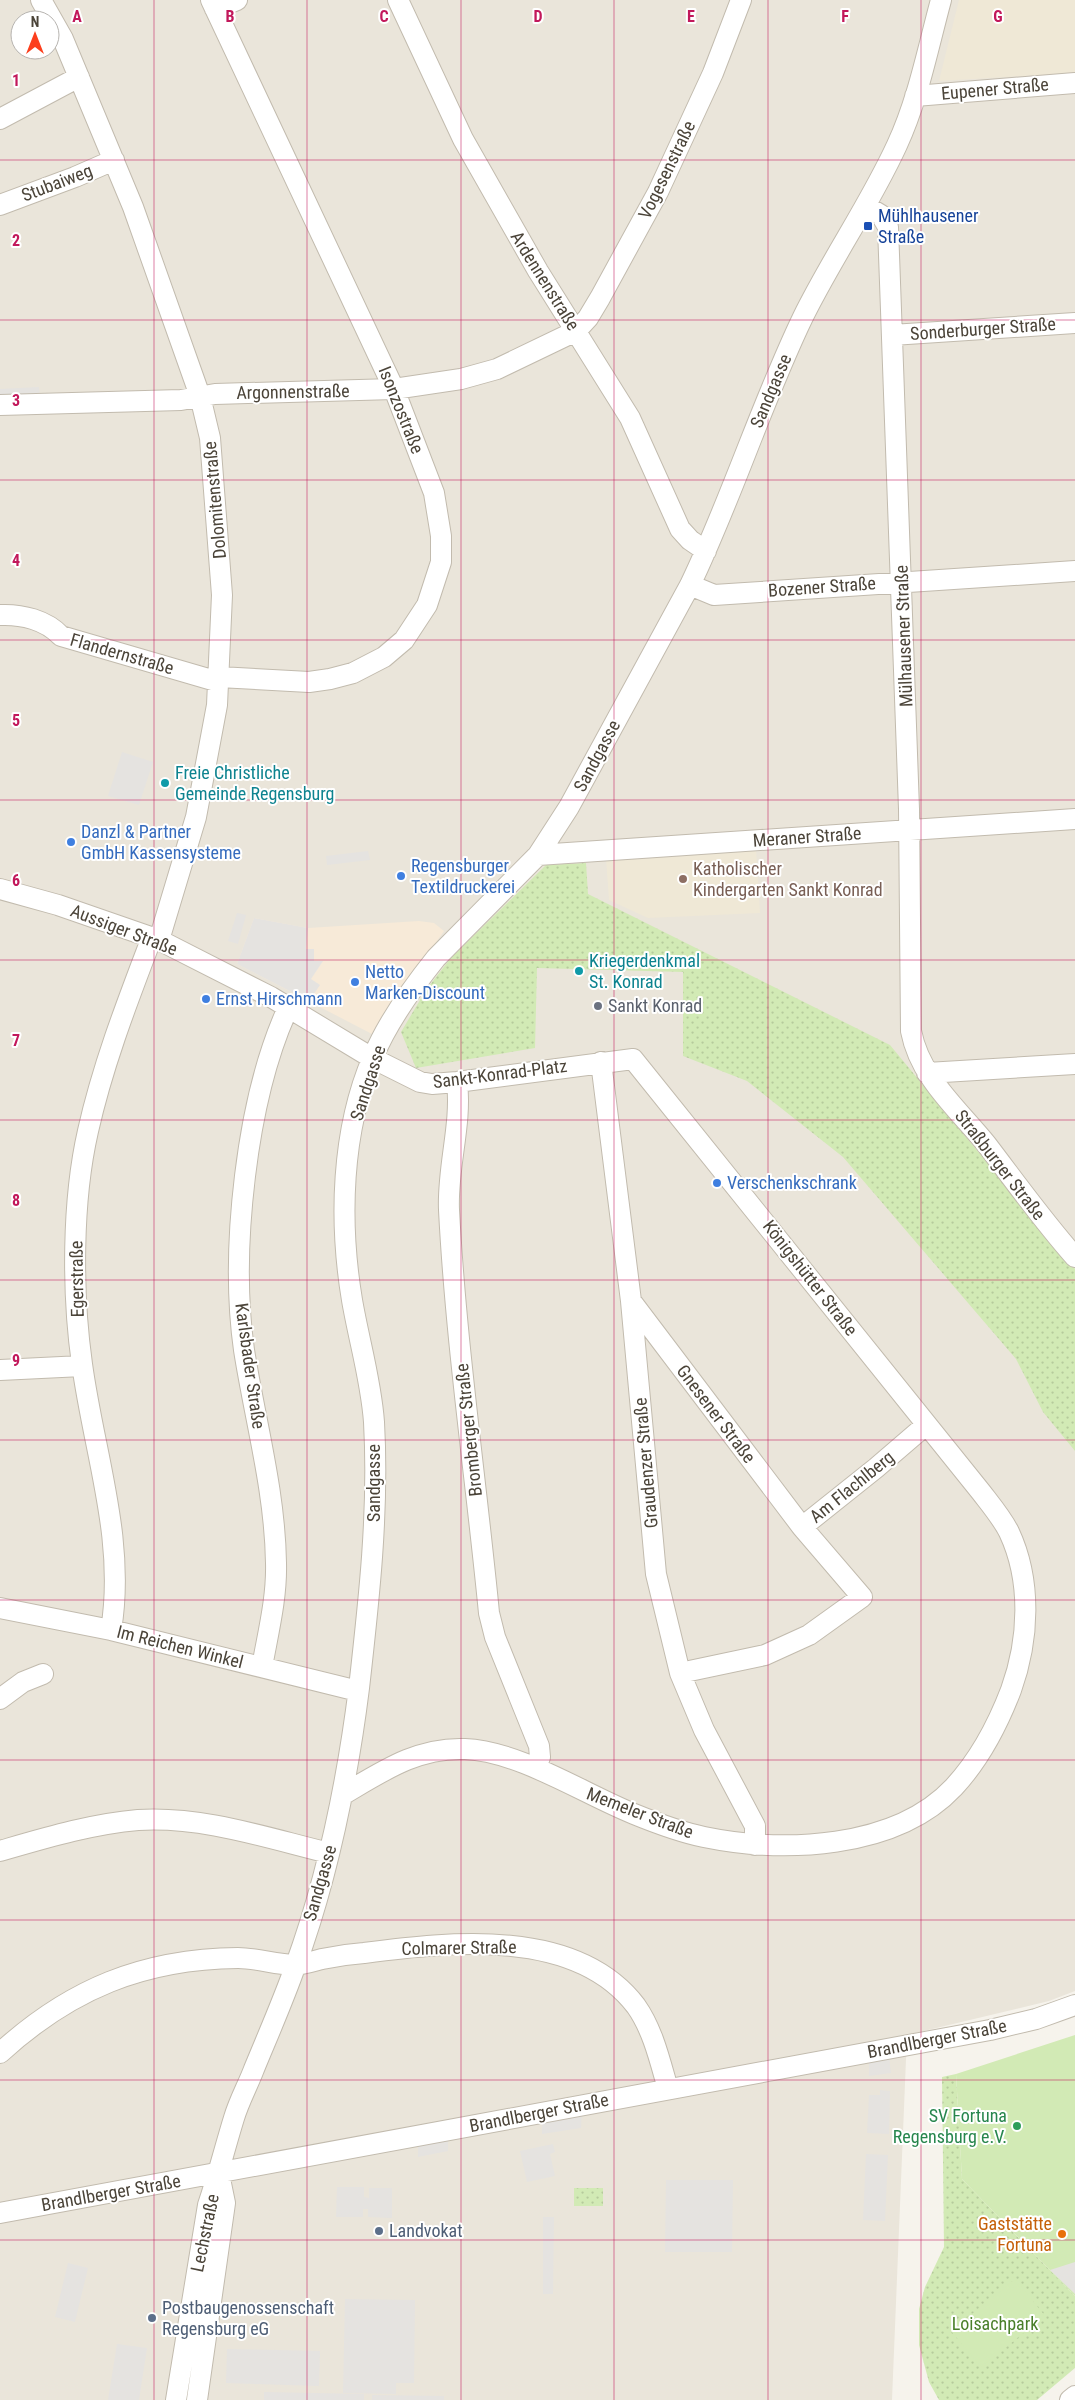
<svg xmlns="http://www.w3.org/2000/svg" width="1075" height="2400" viewBox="0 0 1075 2400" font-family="'Roboto Condensed',sans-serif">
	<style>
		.residential { fill: #eae5da; fill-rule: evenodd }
		.commercial { fill: #f7ead8 }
		.education { fill: #efe8d6 }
		.green { fill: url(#green-dots) }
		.pitch { fill: #d2eab5 }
		.parking { fill: #e5e3e0 }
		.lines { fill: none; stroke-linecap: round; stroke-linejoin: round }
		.minor-casing { stroke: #c2bbae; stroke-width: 22 }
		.minor { stroke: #fff; stroke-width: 20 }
		.grid { fill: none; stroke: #c2185b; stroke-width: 1; stroke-opacity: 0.55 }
		.transit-dot { fill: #1a4fb4; stroke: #fff; stroke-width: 2 }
		.culture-dot { fill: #0f9aa8; stroke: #fff; stroke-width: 2 }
		.shop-dot { fill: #3f7fe0; stroke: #fff; stroke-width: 2 }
		.education-dot { fill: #8d6e63; stroke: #fff; stroke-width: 2 }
		.worship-dot { fill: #6b7280; stroke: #fff; stroke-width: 2 }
		.leisure-dot { fill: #2e9e5b; stroke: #fff; stroke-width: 2 }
		.service-dot { fill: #5c6f8a; stroke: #fff; stroke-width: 2 }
		.food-dot { fill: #e8710a; stroke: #fff; stroke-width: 2 }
		.labels { text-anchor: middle; stroke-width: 4; stroke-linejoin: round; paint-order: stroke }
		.street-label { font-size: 18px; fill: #4b4439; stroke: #fff }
		.transit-label { font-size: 18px; fill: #164399; stroke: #fff; text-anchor: start }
		.culture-label { font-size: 18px; fill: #0d838f; stroke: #fff; text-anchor: start }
		.shop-label { font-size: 18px; fill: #366cbe; stroke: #fff; text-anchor: start }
		.education-label { font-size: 18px; fill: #785e54; stroke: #fff; text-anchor: start }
		.worship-label { font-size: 18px; fill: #5b616d; stroke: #fff; text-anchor: start }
		.leisure-label { font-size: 18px; fill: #27864d; stroke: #fff; text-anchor: end }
		.food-label { font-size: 18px; fill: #c56008; stroke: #fff; text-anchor: end }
		.service-label { font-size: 18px; fill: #4e5e75; stroke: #fff; text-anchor: start }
		.park-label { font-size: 18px; fill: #4a7f2a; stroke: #fff }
		.grid-label { font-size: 16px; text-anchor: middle; font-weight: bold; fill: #c2185b; stroke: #fff; stroke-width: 4; stroke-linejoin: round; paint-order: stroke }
	</style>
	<defs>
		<pattern id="green-dots" width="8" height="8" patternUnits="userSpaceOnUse" patternTransform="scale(1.25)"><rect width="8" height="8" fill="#d2eab5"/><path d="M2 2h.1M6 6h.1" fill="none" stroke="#b6ca9c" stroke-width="1.8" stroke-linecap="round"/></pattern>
	</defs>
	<rect width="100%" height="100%" fill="#f6f3ec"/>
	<!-- residential -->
	<path class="residential" d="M0 0H1075V1991L1049 2001 907 2035 892 2400H0ZM20 20H50V50H20Z"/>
	<!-- commercial -->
	<path class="commercial" d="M254 918 308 928 419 921 434 923 444 931 372 1034 237 964Z"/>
	<!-- education -->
	<path class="education" d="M959 0H1075V73L939 81Z
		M756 849 760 913 648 918 609 900 606 858Z"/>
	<!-- green -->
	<path class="green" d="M586 863 588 894 890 1045 1075 1269V1451L1043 1412 1016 1359 843 1157 747 1081 683 1056V972L537 968 535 1048 416 1068 401 1032 426 990 450 959 546 865Z
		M956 2074 962 2179 1075 2296V2368L1037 2400H939L929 2382 919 2345V2309L925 2287 944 2247 942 2077Z
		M574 2188H603V2206H574Z"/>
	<!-- pitch -->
	<path class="pitch" d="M1075 2035V2296L962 2179 956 2074Z
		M1015 2279 1045 2316 981 2367 951 2331Z"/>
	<!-- parking -->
	<path class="parking" d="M39 387 40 397 0 399V389Z
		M122 752 153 762 139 805 108 796Z
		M368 851 370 860 327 865 326 856Z
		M237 913 246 915 238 944 228 941Z
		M254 918 308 928 306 949H314V961H323L311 979 320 985 309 1001 237 964Z
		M889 2056 891 2073 869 2076V2059Z
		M880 2090 890 2091 889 2134 867 2133 869 2095H880Z
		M582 2111 581 2128 542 2134V2119Z
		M448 2135V2151L418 2157V2142Z
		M553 2144 555 2152 550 2154 555 2176 527 2182 520 2151Z
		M866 2154 888 2155 885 2221 863 2220Z
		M666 2180H733L732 2252H665Z
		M337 2187H364V2197L369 2198V2188H392V2218L368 2217V2209H363V2217H336Z
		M543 2217H554L553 2294H543Z
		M1075 2262V2294L1050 2270Z
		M68 2263 88 2268 75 2322 55 2317Z
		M345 2299 415 2300 414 2383H396V2394L343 2393Z
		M117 2344 147 2348 139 2400H108Z
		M227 2349 320 2351 319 2386 226 2383Z
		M264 2392 364 2394V2400H264Z
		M372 2395 444 2396V2400H372Z"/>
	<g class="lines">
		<defs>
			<path id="minor" d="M41 0 63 39 133 207 200 396 210 438 222 595 217 705 196 817 159 940
				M211 0 394 389 434 493 441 536V562L427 605 404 640 384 657 353 673 330 679 309 682 219 677
				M398 0 463 139 538 271 630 418 680 529 690 540 706 551
				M215 9 237 0
				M915 96 1075 83
				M0 119 79 77
				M0 205 75 177 114 160
				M866 206 881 215 888 227 909 809 911 1031C920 1078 958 1109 987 1145 1016 1183 1043 1221 1075 1257
				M892 335 1075 323
				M0 405 181 400 215 394 394 389 461 379 497 369 576 331 588 318 600 298 658 192 713 73 741 0
				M690 585 714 595 1075 571
				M0 615C22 614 46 620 61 636L219 682
				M538 855 1075 819
				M0 889 58 905 159 940 271 997 372 1058 420 1082 432 1084 457 1082 633 1059 981 1492C991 1505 1002 1518 1009 1532 1032 1581 1029 1640 1011 1690 998 1724 979 1760 954 1787 895 1850 782 1853 704 1837 680 1832 656 1823 634 1814 584 1794 519 1751 465 1749 418 1747 383 1771 344 1794
				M601 1062 631 1301 656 1574 680 1673 704 1730 755 1826V1845
				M927 1073 1075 1064
				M457 1082C462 1125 447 1167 449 1210 456 1345 476 1479 489 1613L495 1637 539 1746 540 1757 536 1768
				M631 1301 802 1527 862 1597 809 1635 765 1655 680 1673
				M0 1370 82 1366
				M802 1527 876 1468 926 1425
				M0 1608 111 1630 358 1691
				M111 1630C126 1540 94 1453 82 1364 72 1293 72 1201 88 1131 103 1064 128 1000 152 937
				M262 1667C268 1633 277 1598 276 1563 275 1491 255 1420 244 1350 230 1251 246 1099 288 1008
				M0 1699 23 1682 43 1674
				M0 1851C45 1838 91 1824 138 1820 203 1816 267 1838 329 1853
				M0 2053C70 1989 143 1959 238 1958 257 1958 276 1965 296 1965 304 1964 314 1961 322 1959 336 1956 350 1954 364 1953 450 1942 576 1927 636 2006 653 2030 660 2061 668 2089
				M0 2213 990 2030 1036 2019 1075 2005
				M176 2400 208 2205C218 2176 225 2147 234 2118 239 2101 248 2085 254 2069 268 2035 283 2001 295 1967 328 1877 347 1783 359 1688 369 1600 379 1511 374 1422 371 1380 359 1341 352 1300 339 1222 341 1131 373 1057 388 1021 412 988 436 958L538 855 569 807 690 585C732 498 761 404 803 317 832 258 870 204 897 145 918 100 928 48 941 0
				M197 2400 225 2203 219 2174
				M1070 2400 1075 2396"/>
		</defs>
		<!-- minor casing -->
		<use href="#minor" class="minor-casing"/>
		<!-- minor -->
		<use href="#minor" class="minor"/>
	</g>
	<!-- grid -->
	<path class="grid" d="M154 0V2400M307 0V2400M461 0V2400M614 0V2400M768 0V2400M921 0V2400M0 160H1075M0 320H1075M0 480H1075M0 640H1075M0 800H1075M0 960H1075M0 1120H1075M0 1280H1075M0 1440H1075M0 1600H1075M0 1760H1075M0 1920H1075M0 2080H1075M0 2240H1075"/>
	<!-- markers -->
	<rect class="transit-dot" x="863" y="221" width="10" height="10" rx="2.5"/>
	<g class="culture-dot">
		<circle cx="165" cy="783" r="5"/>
		<circle cx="579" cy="971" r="5"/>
	</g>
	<g class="shop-dot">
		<circle cx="71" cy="842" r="5"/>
		<circle cx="401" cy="876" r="5"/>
		<circle cx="355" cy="982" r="5"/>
		<circle cx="206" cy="999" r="5"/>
		<circle cx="717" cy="1183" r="5"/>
	</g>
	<circle class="education-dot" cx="683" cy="879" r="5"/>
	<circle class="worship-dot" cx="598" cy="1006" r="5"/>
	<circle class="leisure-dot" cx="1017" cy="2126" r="5"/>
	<g class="service-dot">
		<circle cx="379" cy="2231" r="5"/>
		<circle cx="152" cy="2318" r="5"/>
	</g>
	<circle class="food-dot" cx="1062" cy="2234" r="5"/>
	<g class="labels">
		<!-- street labels -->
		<g class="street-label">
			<text transform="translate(995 89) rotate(-5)" y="6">Eupener Straße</text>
			<text transform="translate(667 170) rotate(-64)" y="6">Vogesenstraße</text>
			<text transform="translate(57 183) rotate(-21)" y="6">Stubaiweg</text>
			<text transform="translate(545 281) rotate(58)" y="6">Ardennenstraße</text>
			<text transform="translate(983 329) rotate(-4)" y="6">Sonderburger Straße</text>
			<text transform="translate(771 391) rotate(-67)" y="6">Sandgasse</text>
			<text transform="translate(293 392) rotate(-1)" y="6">Argonnenstraße</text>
			<text transform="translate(401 410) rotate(68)" y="6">Isonzostraße</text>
			<text transform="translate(215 500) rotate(-95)" y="6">Dolomitenstraße</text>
			<text transform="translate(822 587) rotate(-4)" y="6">Bozener Straße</text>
			<text transform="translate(904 636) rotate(-92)" y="6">Mülhausener Straße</text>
			<text transform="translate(122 654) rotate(16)" y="6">Flandernstraße</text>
			<text transform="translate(597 756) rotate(-62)" y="6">Sandgasse</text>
			<text transform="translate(807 837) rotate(-4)" y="6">Meraner Straße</text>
			<text transform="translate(124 930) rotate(21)" y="6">Aussiger Straße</text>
			<text transform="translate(500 1074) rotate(-7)" y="6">Sankt-Konrad-Platz</text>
			<text transform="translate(368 1083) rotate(-72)" y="6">Sandgasse</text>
			<text transform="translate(1000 1165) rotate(52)" y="6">Straßburger Straße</text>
			<text transform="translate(810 1278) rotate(52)" y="6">Königshütter Straße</text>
			<text transform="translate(77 1279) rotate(-91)" y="6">Egerstraße</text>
			<text transform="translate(250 1366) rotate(82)" y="6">Karlsbader Straße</text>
			<text transform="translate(716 1414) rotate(53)" y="6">Gnesener Straße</text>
			<text transform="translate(469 1430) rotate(-96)" y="6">Bromberger Straße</text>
			<text transform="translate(646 1463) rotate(-95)" y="6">Graudenzer Straße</text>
			<text transform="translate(374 1483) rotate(-90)" y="6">Sandgasse</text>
			<text transform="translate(852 1487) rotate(-39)" y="6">Am Flachlberg</text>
			<text transform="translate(180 1647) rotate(14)" y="6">Im Reichen Winkel</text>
			<text transform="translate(640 1813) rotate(21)" y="6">Memeler Straße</text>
			<text transform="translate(320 1883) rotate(-74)" y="6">Sandgasse</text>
			<text transform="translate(459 1948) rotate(-1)" y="6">Colmarer Straße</text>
			<text transform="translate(937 2039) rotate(-11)" y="6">Brandlberger Straße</text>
			<text transform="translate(539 2113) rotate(-11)" y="6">Brandlberger Straße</text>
			<text transform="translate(111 2193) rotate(-10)" y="6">Brandlberger Straße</text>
			<text transform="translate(205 2233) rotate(-78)" y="6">Lechstraße</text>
		</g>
		<!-- transit labels -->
		<g class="transit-label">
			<text x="878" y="222">Mühlhausener<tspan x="878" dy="21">Straße</tspan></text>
		</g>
		<!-- culture labels -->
		<g class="culture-label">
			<text x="175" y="779">Freie Christliche<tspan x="175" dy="21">Gemeinde Regensburg</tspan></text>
			<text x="589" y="967">Kriegerdenkmal<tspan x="589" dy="21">St. Konrad</tspan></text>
		</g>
		<!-- shop labels -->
		<g class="shop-label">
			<text x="81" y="838">Danzl &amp; Partner<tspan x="81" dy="21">GmbH Kassensysteme</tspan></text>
			<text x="411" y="872">Regensburger<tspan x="411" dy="21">Textildruckerei</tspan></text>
			<text x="365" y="978">Netto<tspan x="365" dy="21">Marken-Discount</tspan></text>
			<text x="216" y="1005">Ernst Hirschmann</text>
			<text x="727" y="1189">Verschenkschrank</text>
		</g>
		<!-- education labels -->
		<g class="education-label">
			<text x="693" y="875">Katholischer<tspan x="693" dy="21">Kindergarten Sankt Konrad</tspan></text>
		</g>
		<!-- worship labels -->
		<g class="worship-label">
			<text x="608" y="1012">Sankt Konrad</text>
		</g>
		<!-- leisure labels -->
		<g class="leisure-label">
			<text x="1007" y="2122">SV Fortuna<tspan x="1007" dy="21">Regensburg e.V.</tspan></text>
		</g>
		<!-- food labels -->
		<g class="food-label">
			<text x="1052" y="2230">Gaststätte<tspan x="1052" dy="21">Fortuna</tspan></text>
		</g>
		<!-- service labels -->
		<g class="service-label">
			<text x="389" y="2237">Landvokat</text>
			<text x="162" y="2314">Postbaugenossenschaft<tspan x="162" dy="21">Regensburg eG</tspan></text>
		</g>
		<!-- park labels -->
		<g class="park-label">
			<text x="995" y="2330">Loisachpark</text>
		</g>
	</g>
	<g class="grid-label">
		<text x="77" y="22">A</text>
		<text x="230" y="22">B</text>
		<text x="384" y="22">C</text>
		<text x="538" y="22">D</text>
		<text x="691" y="22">E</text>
		<text x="845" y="22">F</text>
		<text x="998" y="22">G</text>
		<text x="16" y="86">1</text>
		<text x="16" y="246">2</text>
		<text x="16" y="406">3</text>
		<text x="16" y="566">4</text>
		<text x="16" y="726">5</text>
		<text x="16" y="886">6</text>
		<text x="16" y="1046">7</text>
		<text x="16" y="1206">8</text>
		<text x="16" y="1366">9</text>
	</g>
	<!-- north arrow -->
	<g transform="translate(35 35)"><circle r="24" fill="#ffffff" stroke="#b7b4b0"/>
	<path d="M0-4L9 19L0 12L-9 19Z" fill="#fc3f1d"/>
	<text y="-8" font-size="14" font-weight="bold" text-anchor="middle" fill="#4b4439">N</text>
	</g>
</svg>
